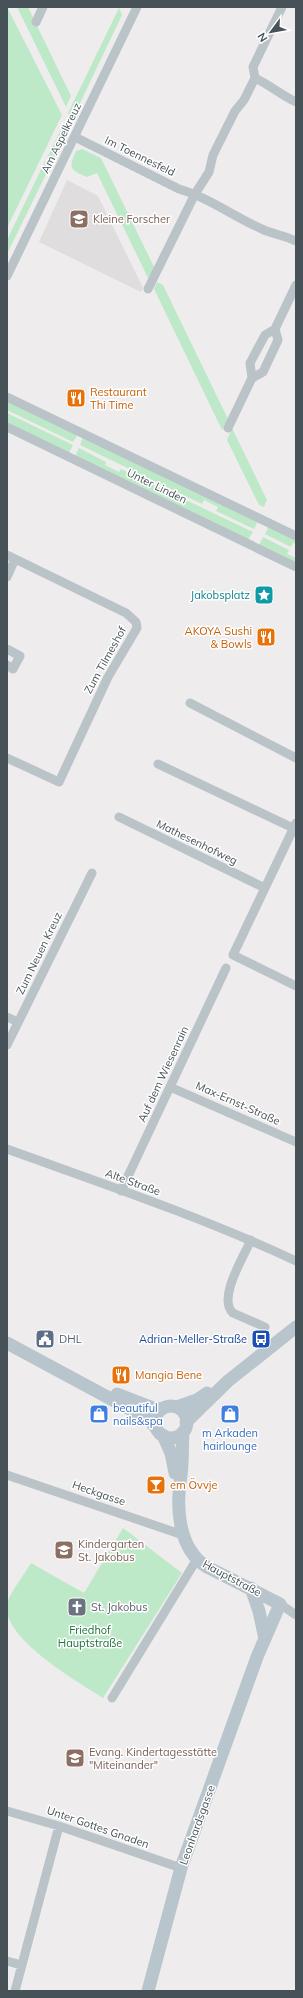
<svg xmlns="http://www.w3.org/2000/svg" width="303" height="1998" viewBox="0 0 303 1998" font-family="Mulish,sans-serif">
	<style>
		.education { fill: #e0ddde }
		.green { fill: #bee9c8 }
		.lines { fill: none; stroke-linecap: round; stroke-linejoin: round }
		.street { stroke: #b9c3c8; stroke-width: 9 }
		.secondary { stroke: #b9c5cd; stroke-width: 13 }
		.labels { text-anchor: middle; stroke-width: 3; stroke-linejoin: round; paint-order: stroke }
		.street-label { font-size: 11px; fill: #465258; stroke: #fff }
		.education-label { font-size: 11px; fill: #785e54; stroke: #fff; text-anchor: start }
		.food-label { font-size: 11px; fill: #c56008; stroke: #fff; text-anchor: start }
		.culture-label { font-size: 11px; fill: #0d838f; stroke: #fff; text-anchor: end }
		.service-label { font-size: 11px; fill: #4e5e75; stroke: #fff; text-anchor: start }
		.transit-label { font-size: 11px; fill: #164399; stroke: #fff; text-anchor: end }
		.shop-label { font-size: 11px; fill: #366cbe; stroke: #fff; text-anchor: start }
		.worship-label { font-size: 11px; fill: #5b616d; stroke: #fff; text-anchor: start }
		.park-label { font-size: 11px; fill: #1f713c; stroke: #fff }
	</style>
	<rect width="100%" height="100%" fill="#efeced"/>
	<!-- education -->
	<path class="education" d="M67 180 98 196 143 288 141 292 39 242Z"/>
	<!-- green -->
	<path class="green" d="M7 7 62 115 7 228Z
		M17 7H28L71 96 66 107Z
		M119 8 122 15 72 120 68 113Z
		M64 123 67 129 53 160 47 158Z
		M82 149 101 158 155 269 149 280 97 173 87 177C70 170 68 168 76 151Z
		M45 161 51 164 7 254V240Z
		M157 282 163 285 228 419 222 430 154 289Z
		M7 400 78 434 73 442 7 410Z
		M7 413 73 445 69 453 7 423Z
		M232 428 267 500 264 507 259 505 227 440Z
		M83 437 258 521 254 529 216 511 218 507 204 500 202 504 80 445Z
		M79 448 106 462 105 465 119 472 121 469 253 532 248 540 75 456Z
		M269 526 296 539V544L293 543 291 547 265 534Z
		M263 537 289 550 287 554 296 558V563L259 545Z
		M123 1528 182 1573 103 1698C79 1682 0 1638 7 1603 12 1590 23 1576 31 1563L84 1593Z"/>
	<g class="lines">
		<!-- street -->
		<path class="street" d="M36 22 43 7
			M255 78C270 85 281 95 296 102
			M75 137 179 189C210 198 234 217 264 230 274 234 285 236 296 241
			M7 276 137 7
			M148 289 195 194 209 172 213 155 235 111 244 100 255 78 253 67 282 7
			M252 378 250 363 265 335 275 329
			M7 397 296 536
			M7 427 296 567
			M228 428 252 378 263 372 278 340 275 329 296 285
			M7 555 126 613 136 622 137 628 108 677 59 782 7 758
			M7 577 15 559
			M7 649 20 656 13 669 7 665
			M190 703 296 758
			M158 764 293 828
			M119 817 265 888
			M296 823 233 955 296 986
			M7 1017 18 1022
			M7 1045 92 873
			M170 1087 296 1142
			M7 1149C104 1184 202 1217 296 1261
			M121 1191 226 968
			M251 1240C244 1256 217 1299 233 1313L265 1327
			M7 1475 183 1535
			M280 1604 296 1615
			M112 1698 197 1559
			M7 1811 59 1826 181 1868
			M7 1961 21 1965
			M15 1991 59 1826"/>
		<!-- secondary -->
		<path class="secondary" d="M7 1343 137 1413 150 1421 156 1428
			M117 1394 153 1408 162 1409
			M155 1422a16 16 0 1 1 32 0a16 16 0 1 1-32 0Z
			M177 1407 197 1400 207 1393
			M186 1422 228 1381 296 1327
			M163 1435 171 1453 175 1473
			M251 1588 259 1611 265 1639
			M148 1991 181 1868 257 1657 280 1604 207 1567C177 1548 176 1505 181 1475 183 1461 182 1446 183 1432"/>
	</g>
	<!-- icons -->
	<defs>
		<symbol id="school-square" viewBox="-11 -11 22 22"><rect x="-9" y="-9" width="18" height="18" rx="4" fill="#8d6e63" stroke="#fff"/><path d="M0-5L7-2L0 1L-7-2ZM-4 1L0 2.5L4 1V4Q0 6-4 4Z" fill="#fff"/></symbol>
		<symbol id="restaurant-square" viewBox="-11 -11 22 22"><rect x="-9" y="-9" width="18" height="18" rx="4" fill="#e8710a" stroke="#fff"/><path d="M-5-6h1v4h1v-4h1v4h1v-4h1v5L-1.5 .5V6h-2V.5L-5-1ZM5-6V6H3V1.5H1.5Q1.5-4 5-6Z" fill="#fff"/></symbol>
		<symbol id="sight-square" viewBox="-11 -11 22 22"><rect x="-9" y="-9" width="18" height="18" rx="4" fill="#0f9aa8" stroke="#fff"/><path d="M0-6L1.8-2.2L6-1.7L2.9 1.2L3.7 5.4L0 3.3L-3.7 5.4L-2.9 1.2L-6-1.7L-1.8-2.2Z" fill="#fff"/></symbol>
		<symbol id="civic-square" viewBox="-11 -11 22 22"><rect x="-9" y="-9" width="18" height="18" rx="4" fill="#5c6f8a" stroke="#fff"/><path d="M-.6-6.5H3V-4.5H.6V-3L4-1V1h2V6H-6V1h2V-1L-.6-3ZM-1.2 2.5V6h2.4V2.5Z" fill="#fff"/></symbol>
		<symbol id="bus-square" viewBox="-11 -11 22 22"><rect x="-9" y="-9" width="18" height="18" rx="4" fill="#1a4fb4" stroke="#fff"/><path d="M-5-6H5V4H4V6H2V4H-2V6H-4V4H-5ZM-3.5-4V0h7V-4ZM-3.5 1.2v1.5H-2V1.2ZM2 1.2v1.5H3.5V1.2Z" fill="#fff"/></symbol>
		<symbol id="shop-square" viewBox="-11 -11 22 22"><rect x="-9" y="-9" width="18" height="18" rx="4" fill="#3f7fe0" stroke="#fff"/><path d="M-5-2.5h2.3a2.7 3.5 0 0 1 5.4 0H5L5.5 6h-11ZM-1.5-2.5h3a1.5 2.3 0 0 0-3 0Z" fill="#fff"/></symbol>
		<symbol id="bar-square" viewBox="-11 -11 22 22"><rect x="-9" y="-9" width="18" height="18" rx="4" fill="#e8710a" stroke="#fff"/><path d="M-6-5H6L.8 .8V4.5H3.5V6h-7V4.5H-.8V.8Z" fill="#fff"/></symbol>
		<symbol id="church-square" viewBox="-11 -11 22 22"><rect x="-9" y="-9" width="18" height="18" rx="4" fill="#6b7280" stroke="#fff"/><path d="M-1.2-6h2.4v3.5h3.3v2.4h-3.3V6h-2.4V-.1h-3.3v-2.4h3.3Z" fill="#fff"/></symbol>
	</defs>
	<g fill-rule="evenodd">
		<use href="#school-square" x="68" y="208" width="22" height="22"/>
		<use href="#restaurant-square" x="65" y="387" width="22" height="22"/>
		<use href="#sight-square" x="253" y="584" width="22" height="22"/>
		<use href="#restaurant-square" x="255" y="626" width="22" height="22"/>
		<use href="#civic-square" x="34" y="1328" width="22" height="22"/>
		<use href="#bus-square" x="250" y="1328" width="22" height="22"/>
		<use href="#restaurant-square" x="110" y="1364" width="22" height="22"/>
		<use href="#shop-square" x="88" y="1403" width="22" height="22"/>
		<use href="#shop-square" x="219" y="1403" width="22" height="22"/>
		<use href="#bar-square" x="145" y="1474" width="22" height="22"/>
		<use href="#school-square" x="53" y="1539" width="22" height="22"/>
		<use href="#church-square" x="66" y="1596" width="22" height="22"/>
		<use href="#school-square" x="64" y="1747" width="22" height="22"/>
	</g>
	<g class="labels">
		<!-- street labels -->
		<g class="street-label">
			<text transform="translate(61 138) rotate(-64)" y="4">Am Aspelkreuz</text>
			<text transform="translate(140 156) rotate(26)" y="4">Im Toennesfeld</text>
			<text transform="translate(157 486) rotate(26)" y="4">Unter Linden</text>
			<text transform="translate(105 660) rotate(-61)" y="4">Zum Tilmeshof</text>
			<text transform="translate(197 842) rotate(26)" y="4">Mathesenhofweg</text>
			<text transform="translate(39 953) rotate(-64)" y="4">Zum Neuen Kreuz</text>
			<text transform="translate(163 1074) rotate(-65)" y="4">Auf dem Wiesenrain</text>
			<text transform="translate(238 1103) rotate(24)" y="4">Max-Ernst-Straße</text>
			<text transform="translate(133 1182) rotate(20)" y="4">Alte Straße</text>
			<text transform="translate(99 1493) rotate(19)" y="4">Heckgasse</text>
			<text transform="translate(232 1578) rotate(28)" y="4">Hauptstraße</text>
			<text transform="translate(197 1825) rotate(-70)" y="4">Leonhardsgasse</text>
			<text transform="translate(98 1827) rotate(19)" y="4">Unter Gottes Gnaden</text>
		</g>
		<!-- education labels -->
		<g class="education-label">
			<text x="93" y="223">Kleine Forscher</text>
			<text x="78" y="1548">Kindergarten<tspan x="78" dy="13">St. Jakobus</tspan></text>
			<text x="89" y="1756">Evang. Kindertagesstätte<tspan x="89" dy="13">"Miteinander"</tspan></text>
		</g>
		<!-- food labels -->
		<g class="food-label">
			<text x="90" y="396">Restaurant<tspan x="90" dy="13">Thi Time</tspan></text>
			<text x="252" y="635" text-anchor="end">AKOYA Sushi<tspan x="252" dy="13">&amp; Bowls</tspan></text>
			<text x="135" y="1379">Mangia Bene</text>
			<text x="170" y="1489">em Övvje</text>
		</g>
		<!-- culture labels -->
		<g class="culture-label">
			<text x="250" y="599">Jakobsplatz</text>
		</g>
		<!-- service labels -->
		<g class="service-label">
			<text x="59" y="1343">DHL</text>
		</g>
		<!-- transit labels -->
		<g class="transit-label">
			<text x="247" y="1343">Adrian-Meller-Straße</text>
		</g>
		<!-- shop labels -->
		<g class="shop-label">
			<text x="113" y="1412">beautiful<tspan x="113" dy="13">nails&amp;spa</tspan></text>
			<text x="230" y="1437" text-anchor="middle">m Arkaden<tspan x="230" dy="13">hairlounge</tspan></text>
		</g>
		<!-- worship labels -->
		<g class="worship-label">
			<text x="91" y="1611">St. Jakobus</text>
		</g>
		<!-- park labels -->
		<g class="park-label">
			<text x="90" y="1634">Friedhof<tspan x="90" dy="13">Hauptstraße</tspan></text>
		</g>
	</g>
	<!-- border -->
	<rect width="303" height="1998" fill="none" stroke="#465258" stroke-width="16"/>
	<!-- north arrow -->
	<g transform="translate(271 32) rotate(238)" stroke="#ffffff" stroke-width="3" paint-order="stroke">
	<path d="M0-3L7 15L0 10L-7 15Z" fill="#465258"/>
	<text y="-6" font-size="11" font-weight="bold" text-anchor="middle" fill="#465258">N</text>
	</g>
</svg>
